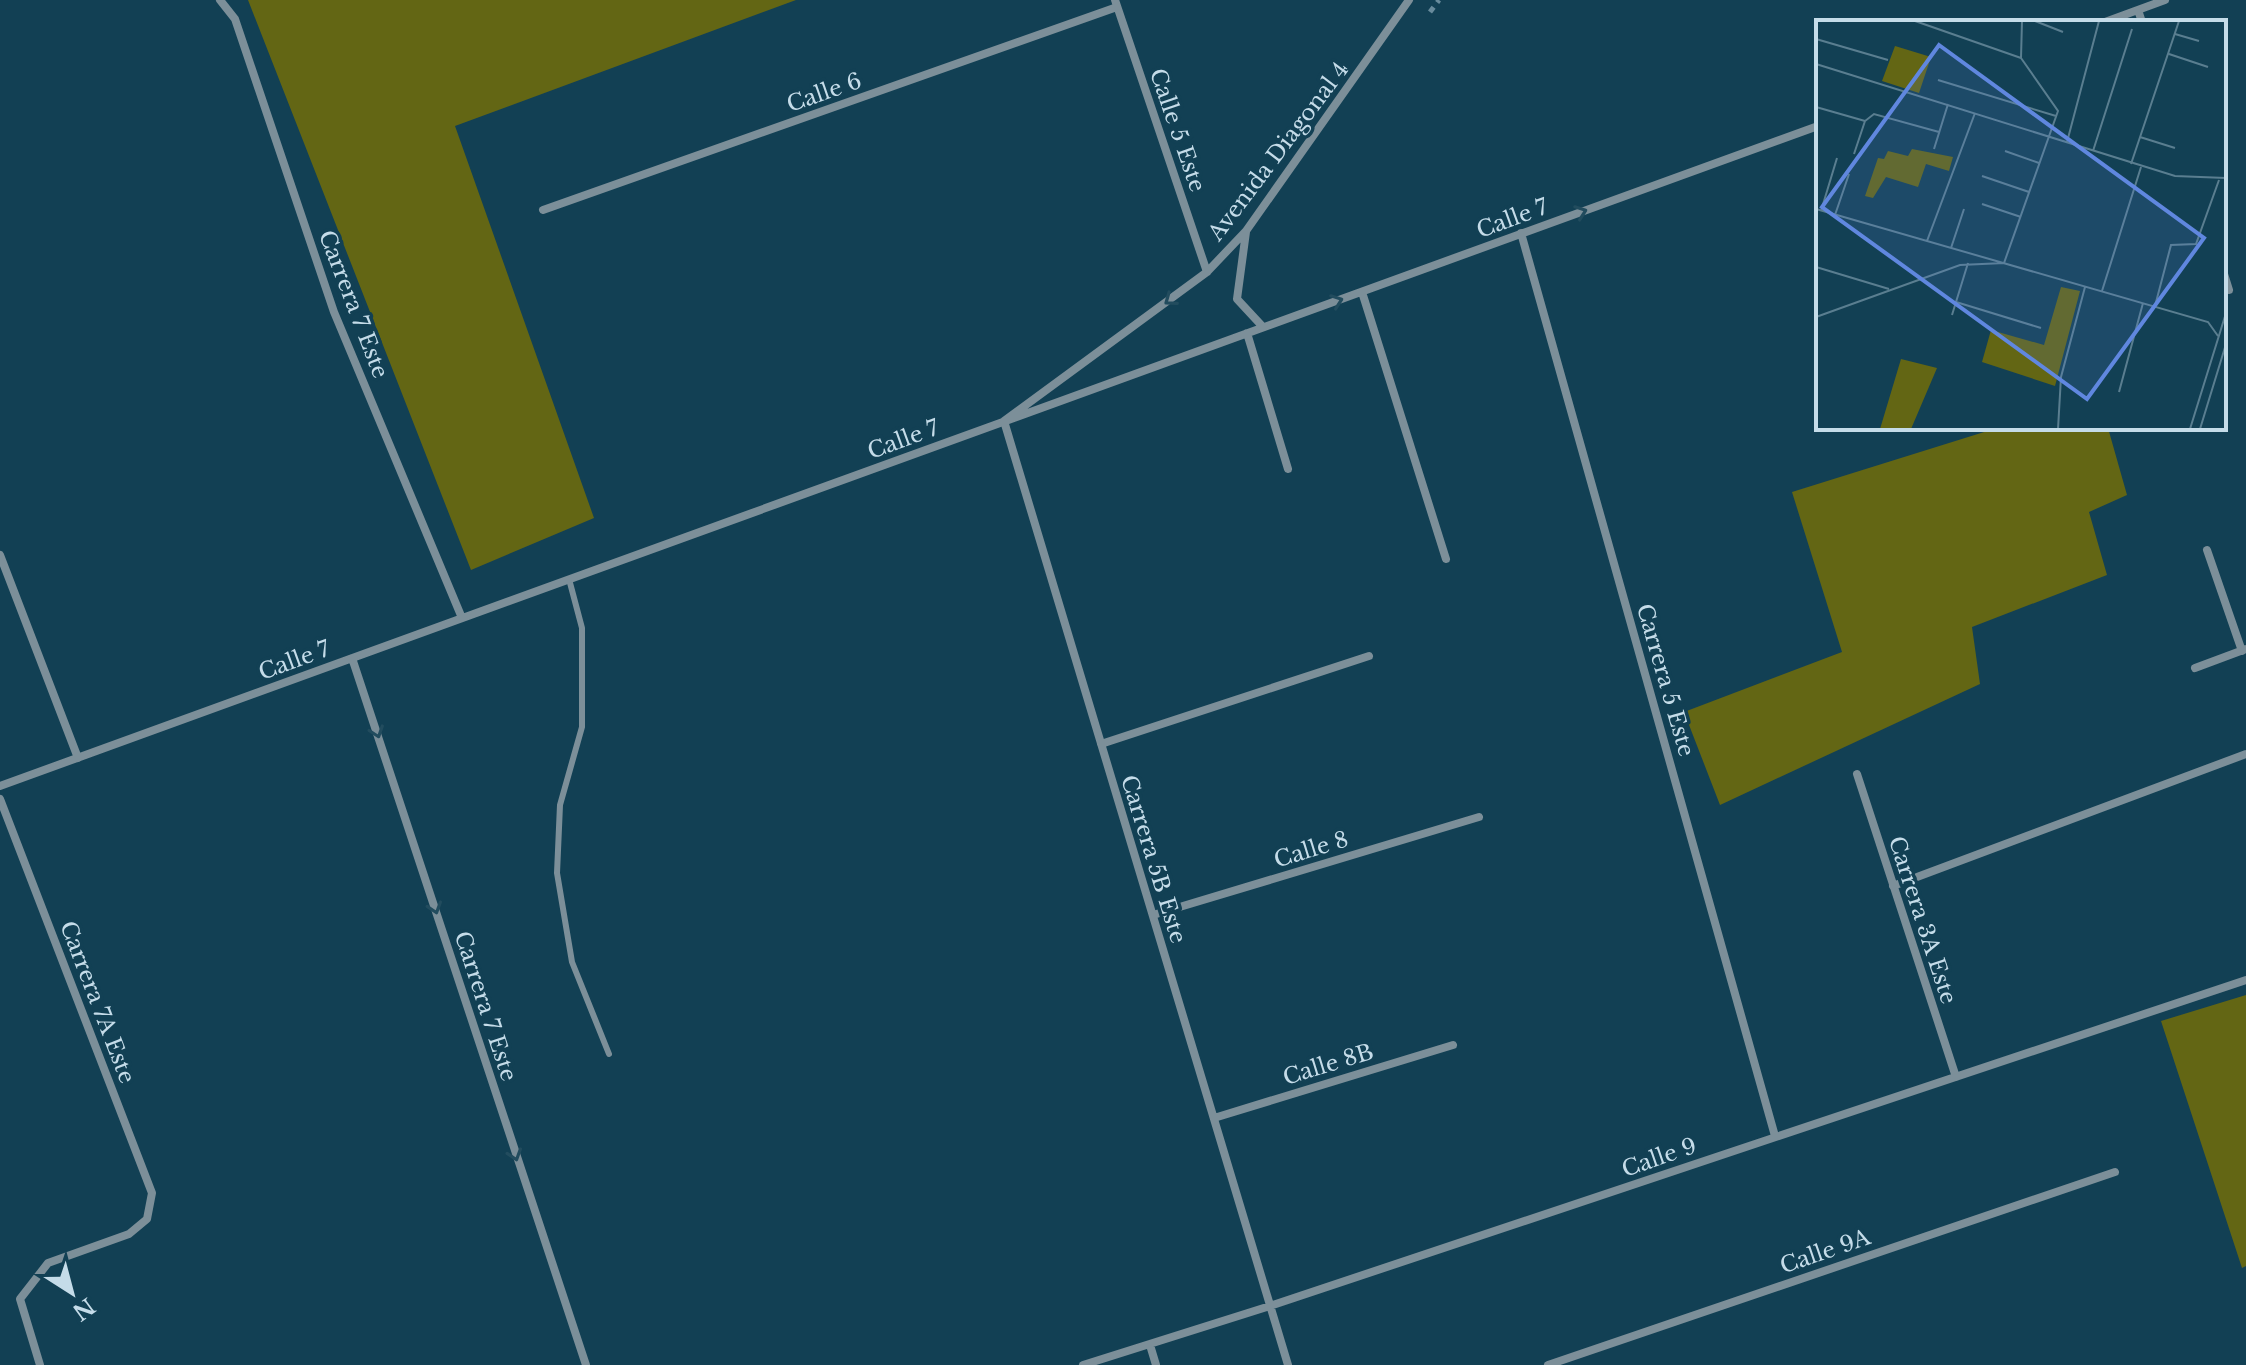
<svg xmlns="http://www.w3.org/2000/svg" width="2246" height="1365" viewBox="0 0 2246 1365" font-family="'Libre Baskerville',serif">
	<style>
		.green { fill: #636614 }
		.lines { fill: none; stroke-linecap: round; stroke-linejoin: round }
		.path { stroke: #688b9c; stroke-width: 5; stroke-dasharray: 6 6; stroke-linecap: butt }
		.lane { stroke: #7c8f99; stroke-width: 6 }
		.street { stroke: #7c8f99; stroke-width: 8 }
		.oneway { stroke: #224c5e }
		.labels { text-anchor: middle; stroke-width: 7; stroke-linejoin: round; paint-order: stroke }
		.street-label { font-size: 22px; fill: #c5dce9; stroke: #124054 }
		.inset-road { fill: none; stroke: #5a7e90; stroke-width: 2 }
		.view { fill: #6087df; fill-opacity: 0.15; stroke: #6087df; stroke-width: 4 }
		.inset-edge { fill: none; stroke: #c5dce9; stroke-width: 4 }
	</style>
	<rect width="100%" height="100%" fill="#124054"/>
	<!-- green -->
	<path class="green" d="M248 0H796L455 126 594 518 471 570Z
		M1997 428H2108L2127 495 2089 512 2107 575 1972 627 1980 684 1720 805 1684 712 1842 652 1792 492Z
		M2246 995V1266L2242 1268 2161 1021Z"/>
	<g class="lines">
		<!-- path -->
		<path class="path" d="M1430 12 1439 0"/>
		<!-- lane -->
		<path class="lane" d="M569 579 582 628V727L560 805 557 873 572 962 609 1054"/>
		<!-- street -->
		<path class="street" d="M220 0 235 19 334 312 462 618
			M1115 0 1207 272
			M2138 10 2142 22
			M2105 22 2165 0
			M543 210 1117 7
			M1246 232 1237 299 1263 327
			M1521 233 1775 1136
			M2224 274 2229 290
			M1362 292 1446 559
			M1247 333 1288 469
			M2207 550 2242 651
			M0 555 78 758
			M352 658 586 1365
			M2195 668 2246 649
			M1101 744 1369 656
			M1857 774 1956 1077
			M0 786 1818 126
			M0 799 152 1193 147 1219 129 1234 48 1263 20 1299 40 1365
			M1893 886 2246 754
			M1153 915 1479 817
			M1214 1118 1453 1045
			M1150 1345 1156 1365
			M1083 1365 1270 1306 2246 980
			M1288 1365 1004 421 1207 272 1246 231 1409 0
			M1548 1365 2115 1172"/>
	</g>
	<!-- one-way arrows -->
	<defs><path id="oneway-chevron" d="M-2-3.5L2.5 0L-2 3.5" fill="none" stroke-width="1.6" stroke-linecap="round" stroke-linejoin="round" transform="scale(2)"/></defs>
	<g class="oneway">
		<use href="#oneway-chevron" transform="translate(1581 212) rotate(-20)"/>
		<use href="#oneway-chevron" transform="translate(1170 300) rotate(144)"/>
		<use href="#oneway-chevron" transform="translate(1337 301) rotate(-20)"/>
		<use href="#oneway-chevron" transform="translate(377 732) rotate(71)"/>
		<use href="#oneway-chevron" transform="translate(435 908) rotate(72)"/>
		<use href="#oneway-chevron" transform="translate(515 1155) rotate(72)"/>
	</g>
	<g class="labels">
		<!-- street labels -->
		<g class="street-label">
			<text transform="translate(824 92) rotate(-19)" y="8">Calle 6</text>
			<text transform="translate(1178 130) rotate(71)" y="8">Calle 5 Este</text>
			<text transform="translate(1278 151) rotate(-53)" y="8">Avenida Diagonal 4</text>
			<text transform="translate(1512 218) rotate(-20)" y="8">Calle 7</text>
			<text transform="translate(354 304) rotate(69)" y="8">Carrera 7 Este</text>
			<text transform="translate(903 439) rotate(-20)" y="8">Calle 7</text>
			<text transform="translate(294 660) rotate(-20)" y="8">Calle 7</text>
			<text transform="translate(1666 680) rotate(74)" y="8">Carrera 5 Este</text>
			<text transform="translate(1311 849) rotate(-17)" y="8">Calle 8</text>
			<text transform="translate(1154 859) rotate(73)" y="8">Carrera 5B Este</text>
			<text transform="translate(1923 920) rotate(72)" y="8">Carrera 3A Este</text>
			<text transform="translate(98 1002) rotate(69)" y="8">Carrera 7A Este</text>
			<text transform="translate(486 1006) rotate(72)" y="8">Carrera 7 Este</text>
			<text transform="translate(1328 1064) rotate(-17)" y="8">Calle 8B</text>
			<text transform="translate(1659 1157) rotate(-19)" y="8">Calle 9</text>
			<text transform="translate(1825 1251) rotate(-19)" y="8">Calle 9A</text>
		</g>
	</g>
	<!-- overview -->
	<g transform="translate(1816 20)">
		<rect width="410" height="410" fill="#124054"/>
		<path d="M79 26 115 37 103 73 66 61ZM96 129 137 137 133 151 110 144 102 167 70 157 57 178 49 176 62 138 68 139 72 131 92 136ZM245 267 264 271 239 366 166 342 175 310 228 325ZM85 339 121 348 95 409H64Z" fill="#636614"/>
		<path class="inset-road" d="M99 1 205 38M219 1 247 12M359 14 383 21M0 19 72 40M353 34 392 47M0 44 359 156 410 158M122 60 240 96M0 87 49 101M324 117 359 128M251 122 283 1M118 129 132 84M189 131 223 143M277 131 316 9M38 134 49 101 58 94 123 112M315 144 363 1M166 156 213 172M166 184 205 197M0 189 392 302 402 316M5 191 21 138M19 195 33 154M111 221 159 93M135 228 148 189M0 247 73 269M286 271 325 147M140 282 225 308M339 286 355 225 380 224 403 160M136 295 152 243M0 297 144 245 188 243 242 91 205 38 206 1M303 372 327 283M242 409 245 357 269 267M374 409 410 293M384 409 410 324"/>
		<path class="view" d="M123 25 388 218 271 379 6 187Z"/>
		<rect width="410" height="410" class="inset-edge"/>
	</g>
	<!-- north arrow -->
	<g transform="translate(72 1293) rotate(144)" stroke="#124054" stroke-width="6" paint-order="stroke">
	<path d="M0-6L14 30L0 20L-14 30Z" fill="#c5dce9"/>
	<text y="-12" font-size="22" font-weight="bold" text-anchor="middle" fill="#c5dce9">N</text>
	</g>
</svg>
